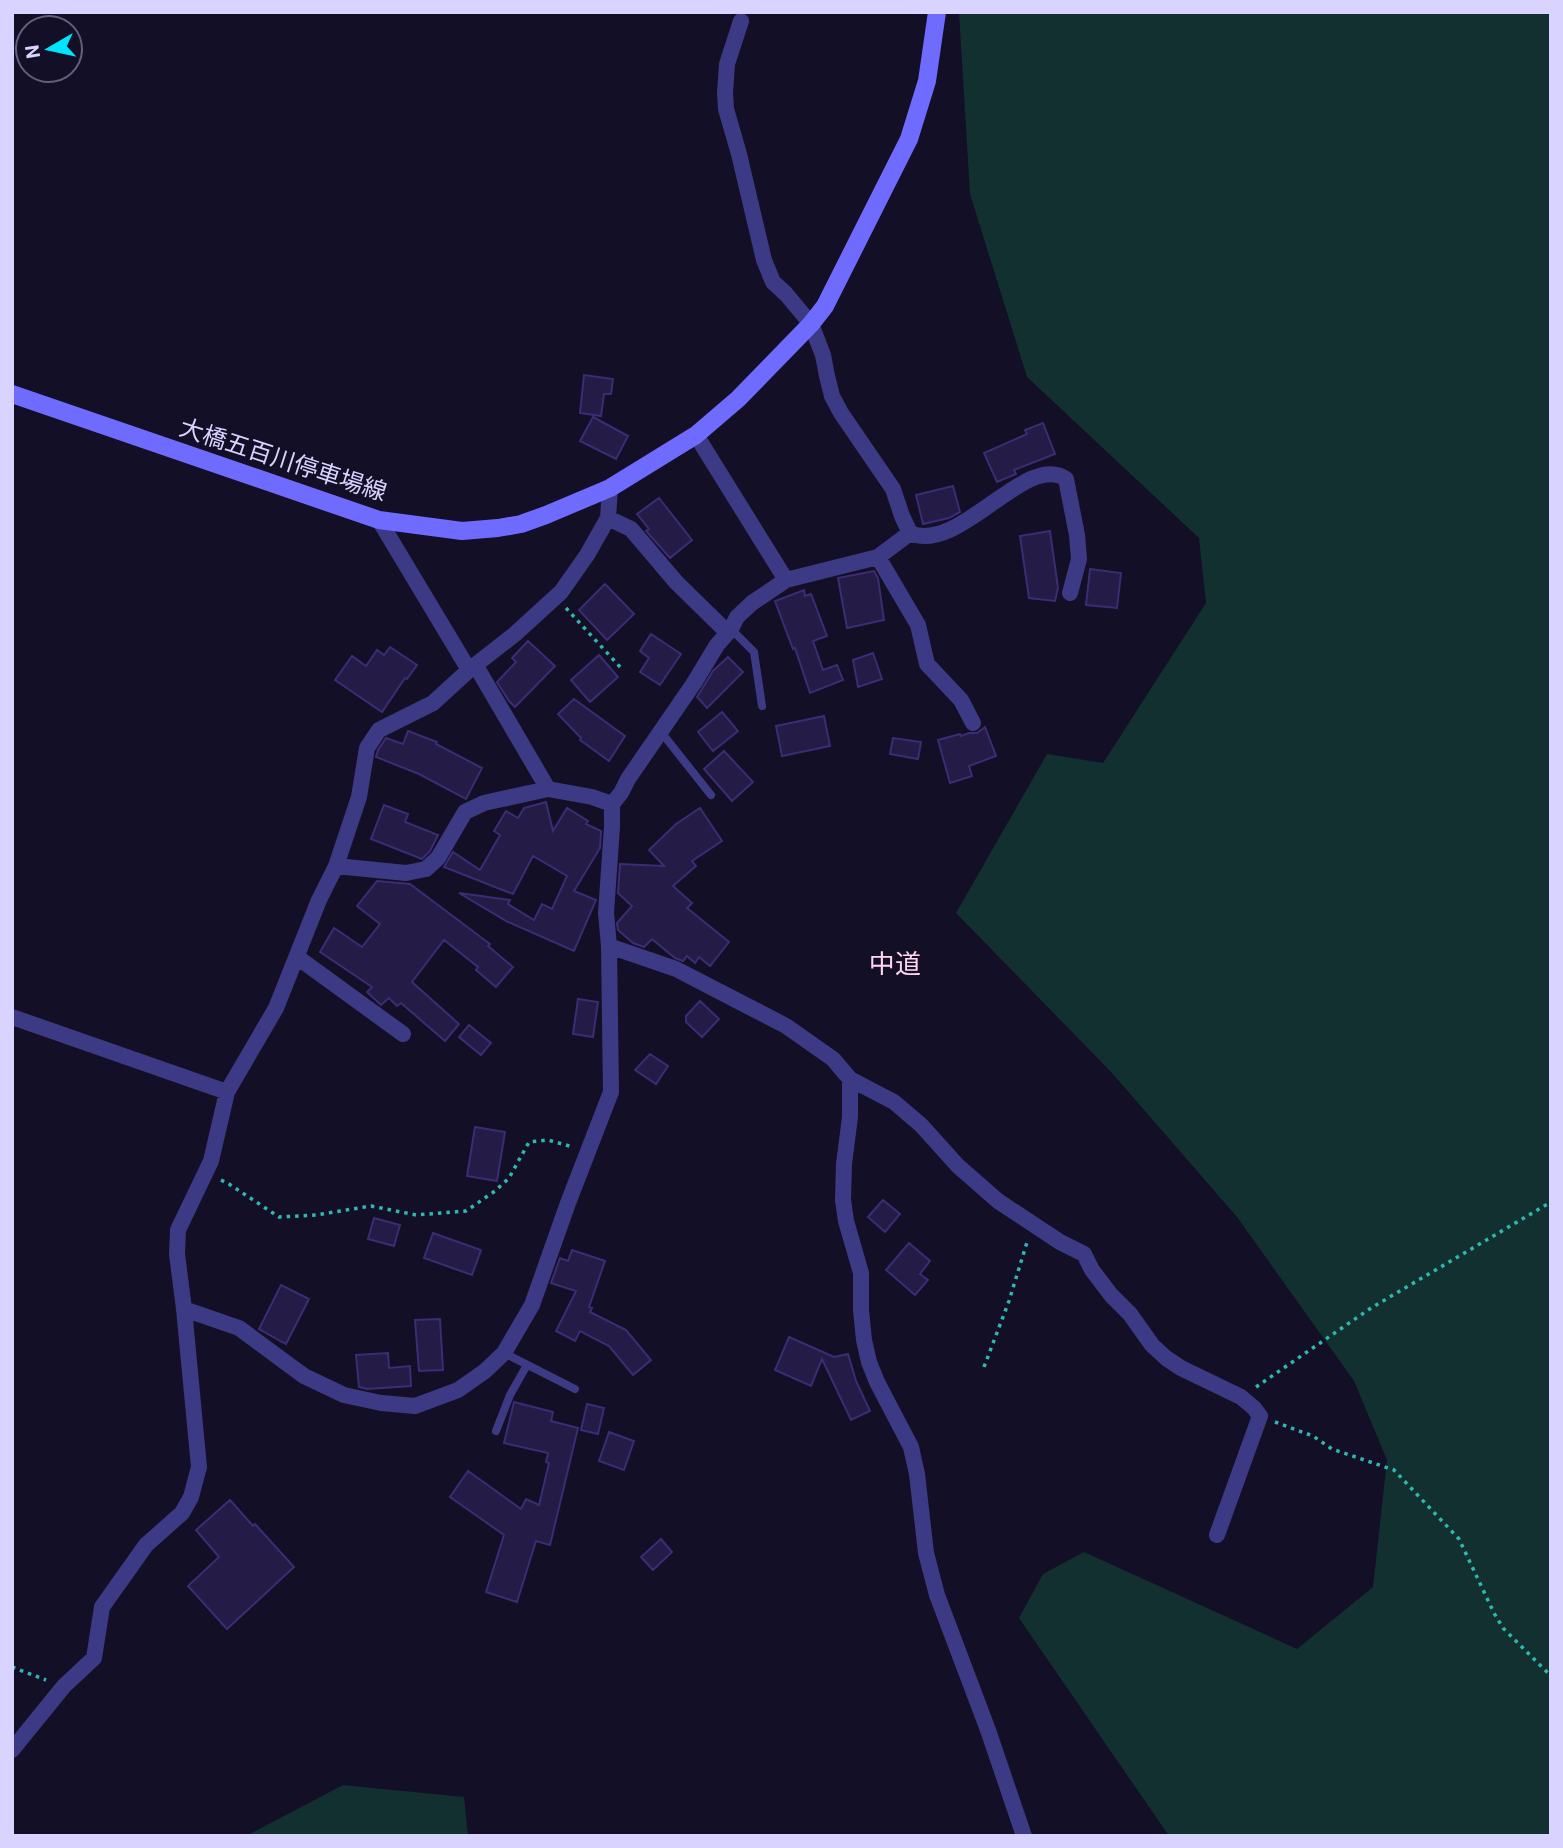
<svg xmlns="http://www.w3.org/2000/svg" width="1563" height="1848" viewBox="0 0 1563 1848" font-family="Roboto,'Noto Sans JP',sans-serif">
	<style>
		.green { fill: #12302f }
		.building { fill: #241b47; stroke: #3b2d73; stroke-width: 2 }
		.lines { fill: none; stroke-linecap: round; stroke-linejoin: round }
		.path { stroke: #2fb8b0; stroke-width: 3.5; stroke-dasharray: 3.5 5; stroke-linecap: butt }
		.service { stroke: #3d3a85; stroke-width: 8 }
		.minor { stroke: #3d3a85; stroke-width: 16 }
		.secondary { stroke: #6f6bff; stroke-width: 18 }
		.labels { text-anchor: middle; stroke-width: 5; stroke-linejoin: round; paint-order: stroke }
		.street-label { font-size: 24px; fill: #d9d4ff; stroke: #130f26 }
		.neighbourhood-label { font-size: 26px; fill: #ffd6f0; stroke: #130f26 }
	</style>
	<rect width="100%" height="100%" fill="#130f26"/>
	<!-- green -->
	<path class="green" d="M959 12H1551V1836H1169L1019 1618 1043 1574 1084 1552 1297 1649 1373 1587 1387 1460 1354 1381 1237 1217 1112 1073 956 913 1047 754 1103 763 1206 603 1199 538 1027 377 970 194Z
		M343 1785 464 1797 468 1836H246Z"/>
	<!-- building -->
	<path class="building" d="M584 375 613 379 611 394H604L601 416 580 413Z
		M593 417 628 436 616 459 580 441Z
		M1043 423 1055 454 1014 470 1016 474 997 482 984 453 1027 434 1025 430Z
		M953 486 960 512 949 518 923 524 916 495Z
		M659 498 692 540 670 558 646 531 649 529 637 514Z
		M1050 531 1058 588 1055 601 1029 598 1020 536Z
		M1090 569 1121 573 1117 608 1086 605Z
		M874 571 878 578 884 620 847 628 838 578Z
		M605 584 634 614 607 640 579 610Z
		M804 590 805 596 811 594 827 636 813 641 823 670 837 665 843 680 810 693 795 648 793 649 775 601Z
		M651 634 681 654 660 685 640 672 649 658 640 651Z
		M528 641 555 666 515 707 509 701 497 682 516 662 512 658Z
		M390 647 417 665 407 679 405 678 382 712 335 680 352 656 366 666 377 650 384 655Z
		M873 653 882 679 858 687 853 660Z
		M599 655 618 677 590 702 571 680Z
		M728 657 743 672 707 708 697 697 713 671Z
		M574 699 625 736 609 761 580 740 581 738 558 714Z
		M722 712 738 731 713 751 698 732Z
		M824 716 830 746 782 756 776 726Z
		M985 727 996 756 969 766 972 776 950 783 938 740 960 734 961 736 969 733H977Z
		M408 731 437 742 436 744 482 768 466 799 419 774 376 757 378 750 386 738 403 744Z
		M893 738 921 742 918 759 890 754Z
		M724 751 753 782 732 801 704 769Z
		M546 802 553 831 567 808 588 821 586 824 601 831 600 848 574 891 596 900 574 951 508 922 459 893 510 900 508 904 534 920 542 904 552 909 567 876 533 856 513 894 444 867 453 852 480 870 500 835 494 831 506 811 518 818 524 808Z
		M384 805 408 814 405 822 438 835 430 851 422 859 371 839Z
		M700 808 722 841 692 861 696 866 673 886 692 903 687 908 729 942 710 966 699 957 695 963 687 956 683 961 675 958 652 939 644 947 633 943 618 930 617 923 632 906 618 893 620 864 664 866 649 850 676 824Z
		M377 881 410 884 490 944 488 946 513 967 496 987 476 970 478 967 444 940 412 982 459 1024 445 1041 401 1003 397 1006 389 998 381 1005 367 992 372 987 320 952 334 928 362 947 380 924 357 906Z
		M578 999 598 1002 593 1037 573 1034Z
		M700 1001 719 1019 702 1037 686 1022V1016Z
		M469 1025 491 1043 481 1055 459 1037Z
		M650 1054 668 1066 656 1084 635 1070Z
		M475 1127 505 1132 497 1181 467 1176Z
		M883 1200 900 1214 885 1232 868 1217Z
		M374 1218 400 1225 394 1246 368 1239Z
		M433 1233 481 1250 472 1275 424 1258Z
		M909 1243 930 1261 920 1274 928 1280 915 1295 886 1270Z
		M572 1250 605 1261 589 1307 592 1308 590 1312 626 1330 651 1360 633 1375 609 1346 580 1331 575 1341 556 1331 576 1291 551 1283 560 1258 568 1261Z
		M281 1285 309 1299 286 1344 259 1329Z
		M440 1319 443 1370 419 1371 415 1320Z
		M789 1337 834 1357 848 1354 856 1381 870 1411 851 1420 822 1359 811 1386 775 1370Z
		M388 1353 389 1368 410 1366 411 1386 367 1389 359 1387 356 1355Z
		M514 1402 553 1412 551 1421 578 1428 550 1545 536 1541 517 1602 486 1592 504 1535 450 1497 468 1471 521 1509 526 1499 539 1505 549 1463 546 1462 548 1453 504 1443Z
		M587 1404 604 1408 598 1434 581 1430Z
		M609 1432 634 1441 624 1470 599 1461Z
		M230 1500 253 1526 255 1524 294 1567 227 1629 188 1586 219 1557 196 1530Z
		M661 1539 672 1552 653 1570 641 1557Z"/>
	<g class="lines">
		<!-- path -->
		<path class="path" d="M566 608 621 668
			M221 1180 229 1184 279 1217 316 1215 371 1206 416 1215 466 1211 495 1191 509 1178 529 1142 548 1140 573 1147
			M984 1367 1009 1301 1028 1239
			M1256 1387 1371 1308 1551 1202
			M1275 1422 1313 1436 1332 1449 1394 1470 1459 1539 1494 1613 1503 1628 1551 1676
			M12 1667 46 1680"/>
		<!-- service -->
		<path class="service" d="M731 629 754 652 762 706
			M661 732 711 795
			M504 1353 575 1389
			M496 1431 510 1395 527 1365"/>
		<!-- minor -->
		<path class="minor" d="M696 435 786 580
			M608 518 631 529 676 582 728 633
			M379 520 469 670
			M910 533C959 555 1026 451 1066 479L1077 535 1079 559 1070 593
			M878 557 918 625 927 664 961 700 973 723
			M476 666 548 789
			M336 866 406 873 426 869 438 858 465 812 484 803 548 789 592 797 612 804
			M609 946 676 969 786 1026 833 1059 850 1079 894 1102 921 1125 958 1166 998 1201 1060 1242 1084 1254 1092 1270 1111 1295 1130 1314 1152 1345 1166 1358 1181 1368 1241 1397 1254 1408 1260 1416 1217 1535
			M297 957 403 1034
			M12 1017 227 1092
			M850 1079V1117L844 1164 843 1200 846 1221 861 1273V1310L864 1340 869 1362 877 1382 911 1447 917 1474 926 1553 937 1595 988 1730 1024 1836
			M184 1309 239 1328 304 1376 344 1395 381 1403 415 1406 458 1390 485 1371 504 1353 532 1305 568 1203 611 1092 609 946 606 913 612 827V804L621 793 628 779 694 683 717 645 731 629 737 617 752 603 786 580 878 557 910 533 902 516 893 489 841 413 832 396 827 376 823 355 811 324 786 294 773 282 764 260 739 154 726 109 725 93 727 64 741 21
			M12 1750 64 1686 94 1658 102 1607 146 1545 182 1513 191 1497 199 1467 184 1309 177 1254 178 1230 211 1161 227 1092 276 1008 319 900 336 866 359 797 367 748 379 730 433 703 469 670 515 634 561 592 587 555 608 518 610 488"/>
		<!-- secondary -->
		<path class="secondary" d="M12 394 379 520 462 531 498 528 521 524 546 515 610 488 696 435 738 399 811 324 825 306 909 139 927 81 937 12"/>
	</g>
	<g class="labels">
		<!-- street labels -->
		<g class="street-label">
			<text transform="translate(283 460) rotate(18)" y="8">大橋五百川停車場線</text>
		</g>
		<!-- neighbourhood labels -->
		<g class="neighbourhood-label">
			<text x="895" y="973">中道</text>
		</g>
	</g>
	<!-- border -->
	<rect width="1563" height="1848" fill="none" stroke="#d9d4ff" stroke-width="28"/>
	<!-- north arrow -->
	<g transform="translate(49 49) rotate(261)"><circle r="33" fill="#130f26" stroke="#625e7d" stroke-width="2"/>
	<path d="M0-5L12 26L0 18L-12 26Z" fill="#00e5ff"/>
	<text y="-10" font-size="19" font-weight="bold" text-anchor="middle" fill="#d9d4ff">N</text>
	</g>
</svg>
